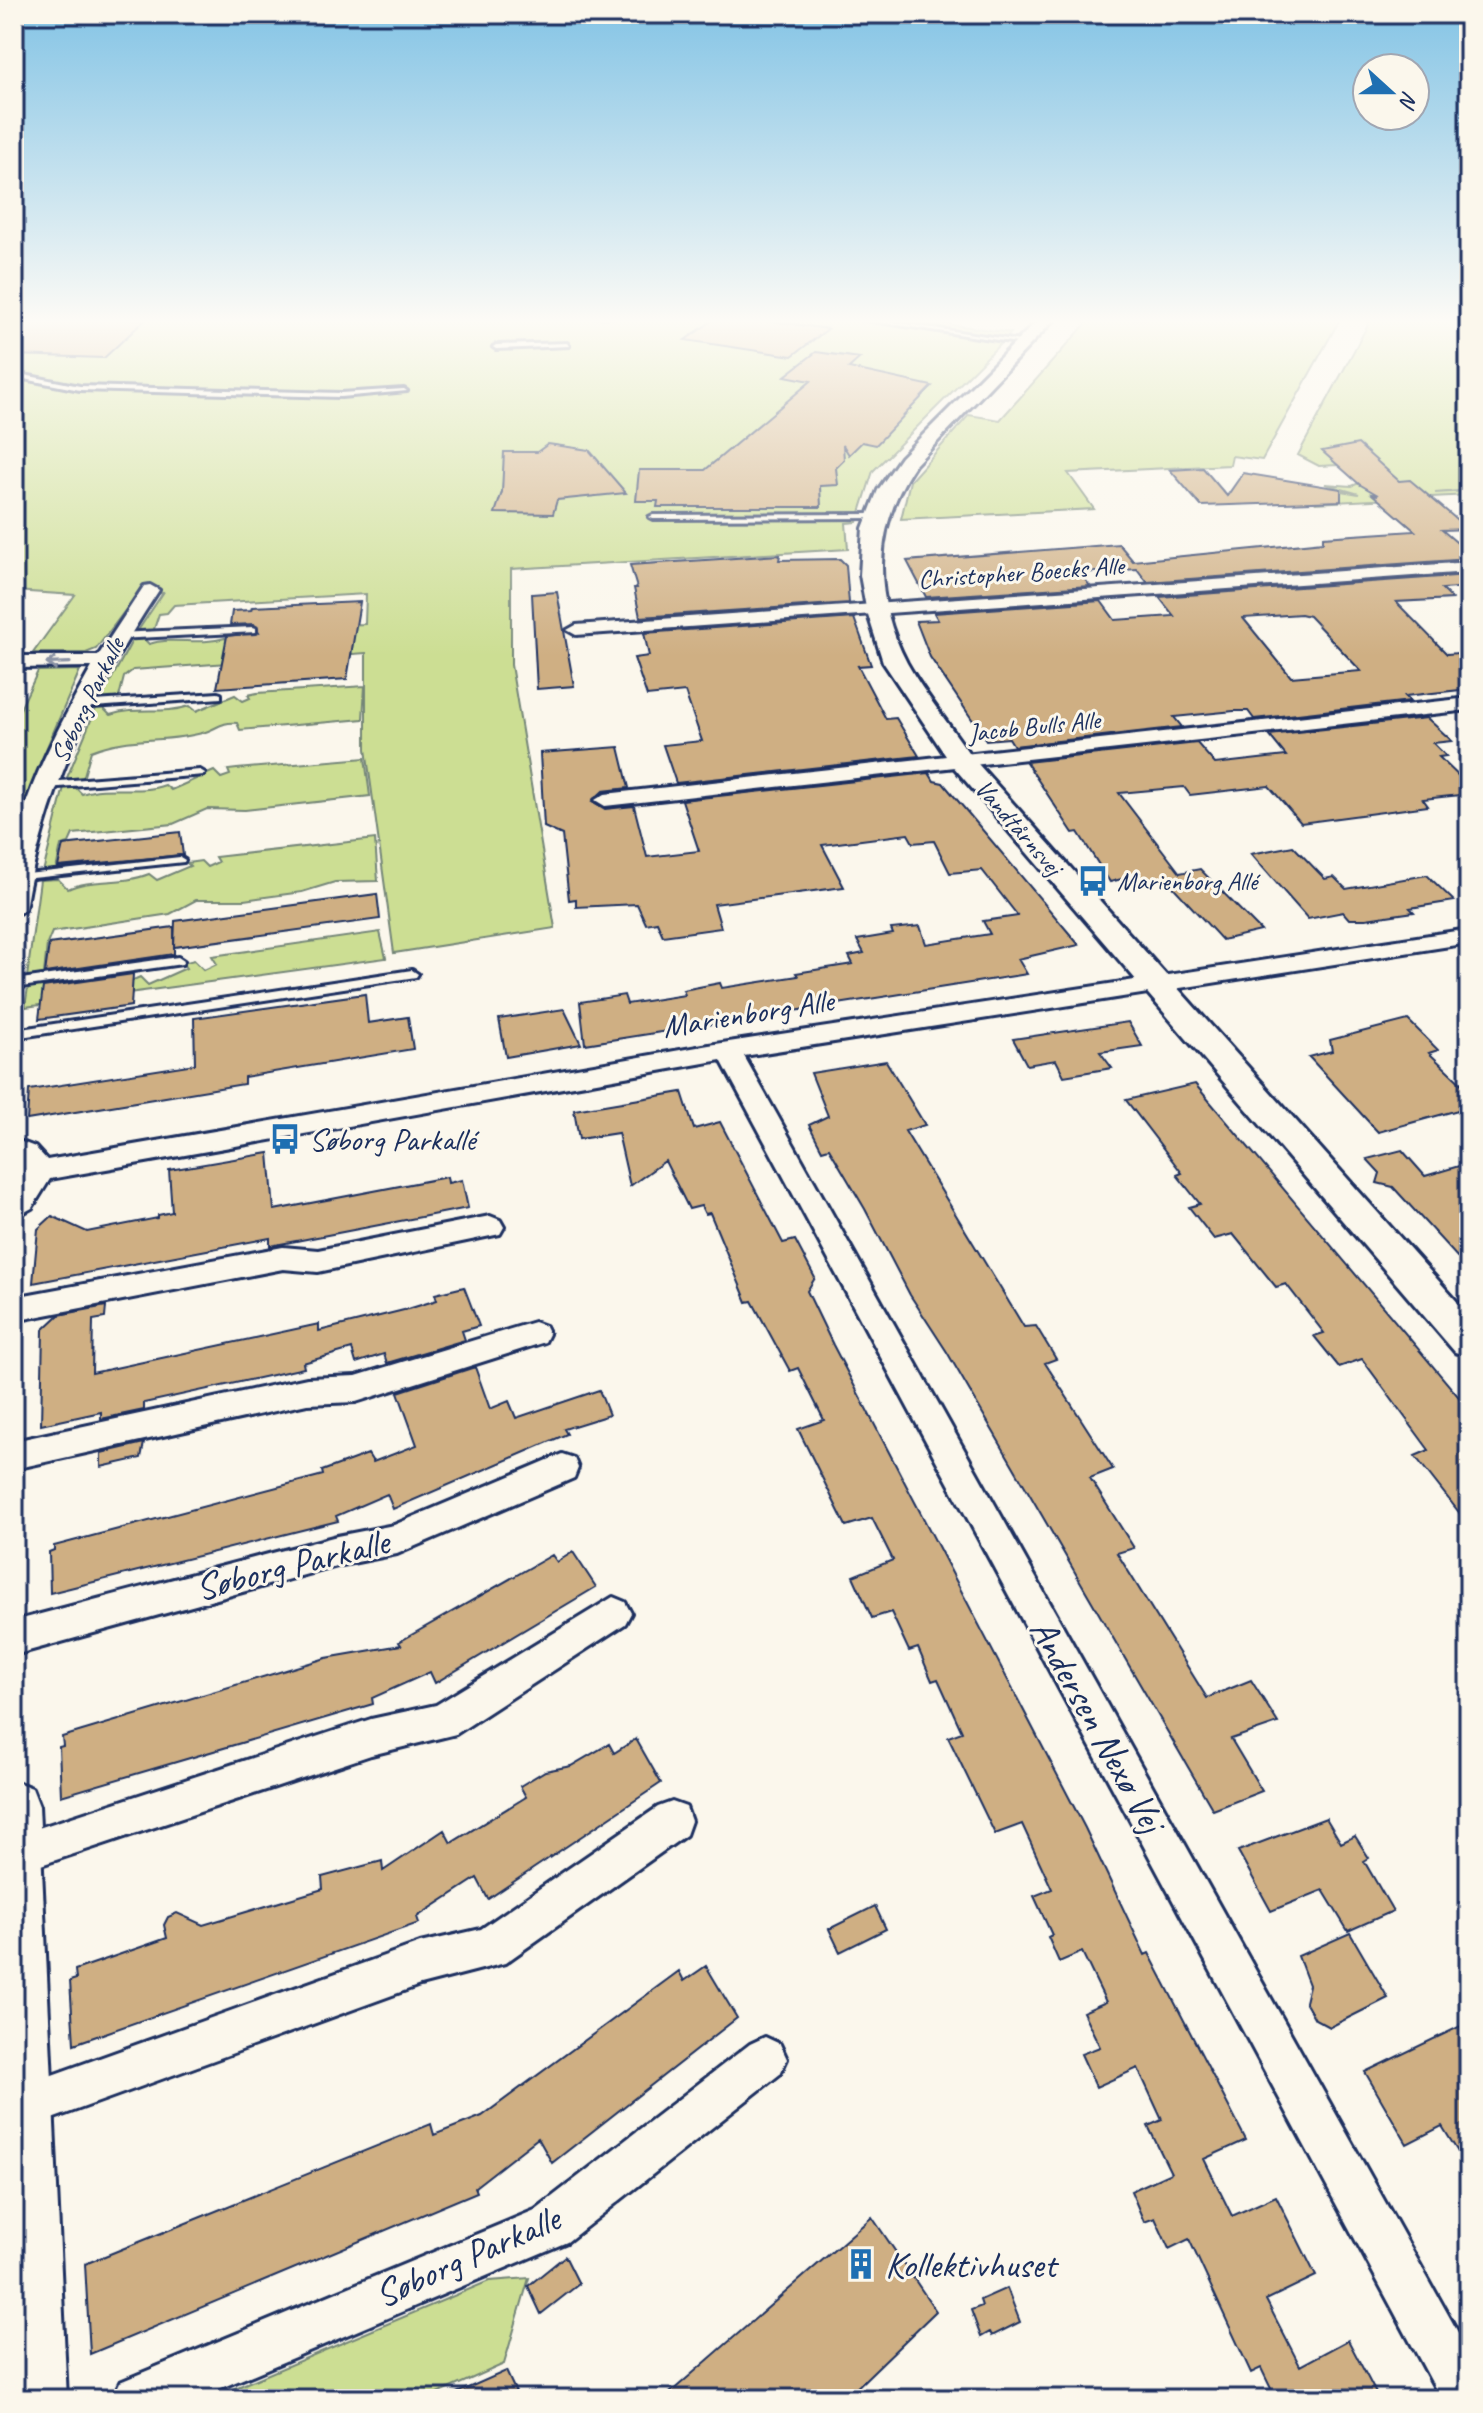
<svg xmlns="http://www.w3.org/2000/svg" width="1483" height="2413" viewBox="0 0 1483 2413" font-family="Caveat,sans-serif">
	<style>
		.green { fill: #ccde93; stroke: #748678; stroke-width: 2 }
		.building { fill: #cfaf83; stroke: #1b2f5e; stroke-width: 2; fill-rule: evenodd }
		.lines { fill: none; stroke-linecap: round; stroke-linejoin: round }
		.service-casing { stroke: #1b2f5e; stroke-width: 6 }
		.minor-casing { stroke: #1b2f5e; stroke-width: 6 }
		.tertiary-casing { stroke: #1b2f5e; stroke-width: 6 }
		.service { fill: #fbf7ec; fill-rule: evenodd }
		.minor { fill: #fbf7ec; fill-rule: evenodd }
		.tertiary { fill: #fbf7ec; fill-rule: evenodd }
		.oneway { stroke: #8b93a5 }
		.labels { text-anchor: middle; stroke-width: 6; stroke-linejoin: round; paint-order: stroke }
		.far-street-label { font-size: 26px; fill: #1b2f5e; stroke: #fbf7ec }
		.far-poi-label { font-size: 26px; fill: #1b2f5e; stroke: #fbf7ec; text-anchor: start }
		.street-label { font-size: 32px; fill: #1b2f5e; stroke: #fbf7ec }
		.poi-label { font-size: 32px; fill: #1b2f5e; stroke: #fbf7ec; text-anchor: start }
		.near-street-label { font-size: 38px; fill: #1b2f5e; stroke: #fbf7ec }
		.near-poi-label { font-size: 38px; fill: #1b2f5e; stroke: #fbf7ec; text-anchor: start }
	</style>
	<rect width="100%" height="100%" fill="#fbf7ec"/>
	<filter id="ink" filterUnits="userSpaceOnUse"><feTurbulence type="fractalNoise" baseFrequency=".0125" numOctaves="2"/><feDisplacementMap in="SourceGraphic" scale="16" xChannelSelector="R" yChannelSelector="G"/><feConvolveMatrix kernelMatrix="1 2 1 2 8 2 1 2 1" color-interpolation-filters="sRGB"/></filter>
	<g filter="url(#ink)">
		<!-- green -->
		<path class="green" d="M14 319H911L1011 333 873 471 857 522 846 523 848 549 511 569V665L555 928 394 953 366 749V653L133 670 124 677 118 701 99 702 133 639 142 637 149 644C173 636 198 646 225 638L229 641 277 628 365 624 366 594 174 605 167 613 159 614 153 632H137L163 593 136 596 96 649 86 653H33L75 595 14 591Z
			M1090 319H1340L1262 460 1232 456 1230 465 1068 473 1094 509 901 519 910 481 969 415 1000 420Z
			M1371 319H1469V490L1435 493 1469 491V495L1316 503 1323 488 1359 494 1325 484 1352 486 1364 481 1338 465 1319 466 1298 455Z
			M80 670 41 761 14 843V722L38 671Z
			M365 686 363 719 240 730 237 723C222 721 215 730 202 733 166 743 126 736 91 751L83 779 66 780 96 708H103L110 715C137 706 162 715 190 706L196 711 235 695 243 701 250 698 248 695 257 693Z
			M365 758 370 796 245 810 207 809 173 824 73 834 69 843 61 845 56 870 43 872 64 787 74 786 82 794C109 784 138 795 165 785L171 790 214 771 221 778 230 775 228 770 237 769Z
			M375 839 378 881 335 882 302 892 244 900H196L170 914 52 932 47 944 44 974 27 977 40 880 58 879 68 889C91 878 122 885 149 874L157 880 190 866 187 863 201 861 207 867 218 862 215 857Z
			M380 932 386 958 25 1007 28 987 55 984 67 995 120 986 140 977 148 985 186 968 182 963 194 960 204 970 217 964 212 956Z
			M529 2278 504 2364 426 2399H209L489 2281Z"/>
		<!-- building -->
		<path class="building" d="M25 319H146L104 358 14 355V327Z
			M715 319H758L828 329 792 356 685 340Z
			M816 352 860 358 849 368 932 386 876 445 862 442 849 455 843 445 844 460 836 468 838 485 820 486 821 507H657L658 501H636L639 470H705L811 381 785 376Z
			M548 444 589 450 626 493 557 500 553 514 495 513 502 492 504 452H537Z
			M1358 444 1399 481 1410 480 1468 529 1442 530 1469 553V559L1147 582 1137 569 1080 573 1090 586 926 597 907 561 1119 544 1133 561 1323 542V537L1415 531 1372 494 1378 495 1359 484 1322 451Z
			M1203 468 1227 496 1243 473 1341 489V501L1201 506 1170 470Z
			M780 555 779 560 840 559 846 565 849 603 640 617 634 588H637L630 565Z
			M1469 575V587L1442 589 1452 599 1396 602 1447 654 1469 652V689L1405 696 1410 701 1254 719 1248 711H1234L1174 717 1182 727 1014 746 1009 738 986 740 930 657 916 621 938 620 934 613 1101 601 1115 620 1174 616 1159 597ZM1301 614 1309 616 1361 671 1291 677 1243 618Z
			M532 594 557 592 574 686 537 689Z
			M360 602 347 679 217 688 227 636 259 632 254 624 230 625 232 611 251 610 252 607Z
			M854 618 871 665 858 666 886 719 896 718 919 756 676 783 663 745 702 741 685 692 647 696 634 658 649 656 644 633Z
			M1427 718 1452 741 1433 743 1446 756 1439 757 1469 786V794L1423 799 1428 806 1301 823 1269 786 1190 795 1184 787 1119 793 1180 873 1200 869 1261 931 1226 939 1222 940 1166 879 1137 886 1129 877 1110 882 1078 832 1073 833 1026 762 1197 743 1215 764 1286 756 1269 735Z
			M619 747 629 788 603 791 592 801 605 809 634 806 647 857 699 851 682 800 929 773 934 781 943 783 1079 945 1018 959 1027 974 585 1044 580 1002 624 995 627 1004 685 995 683 990 720 983 722 988 798 976 796 973 853 964 849 956 864 953 857 940 893 934 891 929 920 926 926 944 990 934 983 921 1018 916 982 870 950 873 934 841 913 843 908 834 822 845 844 887 714 904 721 928 663 936 657 922 646 924 637 904 576 907V899L569 900 562 835 544 827 540 753Z
			M180 832 183 855 58 867 63 845Z
			M1293 846 1325 879 1334 877 1346 889 1427 875 1454 901 1410 908 1414 912 1366 919H1349L1343 912 1308 919 1251 854Z
			M377 894 380 919 174 947 175 921Z
			M174 927V954L45 973 49 944Z
			M133 974 131 1006 39 1019 43 987Z
			M365 994 368 1023 408 1017 413 1049 244 1077V1084L27 1120 29 1090 195 1064 194 1018Z
			M564 1009 581 1044 506 1057 499 1019Z
			M1408 1020 1438 1050 1429 1053 1469 1091V1107L1378 1132 1309 1057 1332 1051 1330 1040Z
			M1128 1022 1142 1046 1100 1052 1112 1068 1064 1076 1056 1060 1027 1065 1013 1039Z
			M886 1061 925 1125 905 1131 1024 1327 1036 1326 1056 1359 1045 1363 1113 1469 1090 1478 1134 1548 1117 1553 1207 1698 1251 1680 1278 1723 1231 1739 1262 1791 1213 1810 947 1352 910 1295 865 1209 829 1148 822 1150 809 1125 828 1116 811 1073Z
			M1195 1084 1469 1409V1525L1415 1456 1429 1450 1362 1359 1339 1367 1314 1336 1324 1333 1286 1284 1276 1287 1233 1234 1214 1239 1189 1207 1200 1204 1177 1175 1182 1173 1126 1100Z
			M682 1092 694 1129 720 1122 783 1243 795 1240 815 1278 807 1291 833 1345 1085 1828 1145 1955 1149 1953 1246 2140 1204 2159 1232 2216 1276 2196 1316 2276 1266 2300 1300 2366 1348 2340 1379 2399H1276L1261 2368 1251 2373 1189 2239 1169 2249 1155 2218 1144 2222 1131 2191 1171 2173 1148 2126 1162 2120 1138 2068 1096 2087 1081 2054 1100 2047 1083 2012 1106 2002 1082 1952 1059 1962 1048 1937 1052 1935 1034 1896 1052 1889 1022 1824 995 1834 948 1737 962 1732 938 1679 932 1681 918 1648 909 1651 891 1612 872 1618 853 1576 893 1560 872 1518 846 1526 798 1429 824 1420 798 1368 790 1371 752 1301 747 1302 710 1213 705 1214 701 1206 689 1209 665 1161 630 1186 618 1133 579 1139 574 1110Z
			M1402 1150 1425 1176 1469 1163V1270L1393 1187 1377 1183 1380 1173 1367 1159Z
			M269 1153 274 1210 447 1177 448 1183 462 1180 468 1208 270 1246V1238L33 1283 38 1229 52 1216 87 1232 158 1218V1215L172 1212 169 1170Z
			M464 1287 479 1326 462 1331 465 1340 387 1363 384 1354 356 1363 352 1349 303 1363 304 1368 144 1403V1410L101 1419V1412L41 1425 43 1330 59 1315 106 1306 105 1318 93 1320 92 1373 319 1324V1331L408 1309 437 1300 435 1294Z
			M475 1367 490 1409 509 1401 516 1418 599 1390 609 1415 564 1429 567 1434 393 1509 387 1494 336 1516 338 1521 50 1593 49 1552 54 1550V1546L323 1475 322 1471 368 1454 373 1462 417 1445 398 1392Z
			M144 1443 141 1458 101 1467V1453Z
			M573 1552 596 1587 435 1683 430 1672 372 1698 373 1704 61 1796 59 1747 63 1746 62 1737 326 1658 401 1645 399 1642 552 1555 557 1562Z
			M636 1739 661 1783 488 1899 477 1878 417 1917 419 1923 74 2044 70 1981 76 1979 75 1970 167 1938 164 1925 168 1917 177 1913 203 1925 323 1889 322 1877 382 1861 383 1871 444 1830 451 1843 526 1797 520 1786 545 1771 571 1766 609 1744 614 1753Z
			M1326 1818 1341 1843 1355 1836 1369 1858 1364 1861 1393 1911 1348 1931 1323 1890 1271 1911 1238 1851Z
			M875 1906 886 1929 840 1952 829 1929Z
			M1350 1933 1388 1998 1330 2027 1315 2019 1305 2002 1309 1985 1298 1956Z
			M706 1966 737 2018 552 2163 538 2138 475 2187 477 2192 90 2354 85 2264 431 2124 434 2135 482 2116 679 1971 684 1981Z
			M1469 2022V2170L1442 2126 1407 2144 1365 2072Z
			M872 2217 936 2311 845 2399H663Z
			M565 2256 579 2284 541 2314 528 2286Z
			M1007 2288 1020 2322 992 2336 990 2332 981 2337 971 2310 982 2306 980 2300Z
			M506 2371 519 2399H443Z"/>
		<g class="lines">
			<defs>
				<path id="service" d="M859 319H872L1027 342 1024 344Z
					M567 343 569 346 496 349 493 347 496 345Z
					M14 373 80 386 341 393 404 389 407 391 341 397 80 390 14 377Z
					M877 514H880V518L653 519 649 517 653 515Z
					M253 627 256 628V632L117 639 113 636 117 633Z
					M218 693 221 694V698L79 708 74 705 79 702Z
					M200 770 205 773 204 775 47 788 42 785 47 782Z
					M180 857 185 860 184 862 14 880V876L18 875Z
					M178 957 184 961 182 964 14 988V980Z
					M412 970 418 974 416 977 14 1038V1030Z"/>
				<path id="minor" d="M1469 562V572L576 635 567 630 576 625Z
					M150 585 159 590C93 689 45 791 25 909L14 916C14 896 12 874 14 854 20 796 64 717 92 667L14 668V656H98L144 586Z
					M1469 698V710L605 806 595 800 605 794Z
					M1469 929V943L744 1056 1469 2352V2399H1441L721 1060 50 1179 32 1208 14 1218V1192L23 1176 22 1165 14 1159V1139L35 1147 47 1160 709 1045Z
					M490 1216 500 1220 504 1227 500 1234 318 1272 283 1269 14 1321V1297L283 1247 318 1250Z
					M534 1322 545 1326 549 1334 545 1342 356 1402 307 1404 14 1469V1441L307 1378 356 1376Z
					M562 1454 574 1458 578 1468 574 1478 397 1554 337 1566 14 1655V1621L337 1536 394 1525Z
					M613 1597 625 1602 631 1613 625 1624 456 1734 371 1755 14 1874V1836L371 1719 436 1705Z
					M672 1802 686 1807 691 1821 686 1835 505 1963 420 1985 27 2128 14 2123V2089L27 2084 420 1943 481 1929 658 1807Z
					M765 2037 780 2044 787 2059 780 2074 567 2242 195 2399H112L120 2382 535 2210 750 2044Z"/>
				<path id="tertiary" d="M1039 319H1055L915 465C873 527 872 596 907 663 925 695 950 725 970 755L1469 1315V1356L1455 1352 952 765 883 662 866 608 860 575 863 528 878 490 901 457Z
					M14 1781 32 1788 39 1806 67 2399H14Z"/>
			</defs>
			<!-- service casing -->
			<use href="#service" class="service-casing"/>
			<!-- minor casing -->
			<use href="#minor" class="minor-casing"/>
			<!-- tertiary casing -->
			<use href="#tertiary" class="tertiary-casing"/>
			<!-- service -->
			<use href="#service" class="service"/>
			<!-- minor -->
			<use href="#minor" class="minor"/>
			<!-- tertiary -->
			<use href="#tertiary" class="tertiary"/>
		</g>
		<!-- one-way arrows -->
		<defs><path id="oneway-shaft" d="M-6 0H5M1.5-3L5.5 0L1.5 3" fill="none" stroke-width="1.6" stroke-linecap="round" stroke-linejoin="round" transform="scale(2)"/></defs>
		<use class="oneway" href="#oneway-shaft" transform="translate(58 663) rotate(178)"/>
	</g>
	<!-- sky -->
	<linearGradient id="sky" x2="0" y2="1"><stop stop-color="#82c3e5"/><stop offset="0.49" stop-color="#fdfbf6"/><stop offset="1" stop-color="#fdfbf6" stop-opacity="0"/></linearGradient>
	<rect width="1483" height="656" fill="url(#sky)"/>
	<!-- icons -->
	<defs>
		<symbol id="bus-bare" viewBox="-9 -9 18 18"><path d="M-5-6H5V4H4V6H2V4H-2V6H-4V4H-5ZM-3.5-4V0h7V-4ZM-3.5 1.2v1.5H-2V1.2ZM2 1.2v1.5H3.5V1.2Z" fill="#1f6fb2" stroke="#fbf7ec" stroke-width="2.5" paint-order="stroke"/></symbol>
		<symbol id="building-bare" viewBox="-9 -9 18 18"><path d="M-4-6H4V6H1V3H-1V6H-4ZM-2.5-4.3h1.7v1.8h-1.7ZM.8-4.3h1.7v1.8H.8ZM-2.5-1h1.7V.8h-1.7ZM.8-1h1.7V.8H.8Z" fill="#1f6fb2" stroke="#fbf7ec" stroke-width="2.5" paint-order="stroke"/></symbol>
	</defs>
	<g fill-rule="evenodd">
		<use href="#bus-bare" x="1071" y="859" width="44" height="44"/>
		<use href="#bus-bare" x="263" y="1117" width="44" height="44"/>
		<use href="#building-bare" x="839" y="2242" width="44" height="44"/>
	</g>
	<g class="labels">
		<!-- far-street labels -->
		<g class="far-street-label">
			<text transform="translate(1021 572) rotate(-4)" y="9">Christopher Boecks Alle</text>
			<text transform="translate(87 700) rotate(-64)" y="9">Søborg Parkalle</text>
			<text transform="translate(1034 726) rotate(-6)" y="9">Jacob Bulls Alle</text>
			<text transform="translate(1019 827) rotate(49)" y="9">Vandtårnsvej</text>
		</g>
		<!-- far-poi labels -->
		<g class="far-poi-label">
			<text x="1117" y="890">Marienborg Allé</text>
		</g>
		<!-- street labels -->
		<g class="street-label">
			<text transform="translate(748 1013) rotate(-9)" y="11">Marienborg Alle</text>
		</g>
		<!-- poi labels -->
		<g class="poi-label">
			<text x="309" y="1150">Søborg Parkallé</text>
		</g>
		<!-- near-street labels -->
		<g class="near-street-label">
			<text transform="translate(292 1564) rotate(-14)" y="13">Søborg Parkalle</text>
			<text transform="translate(1098 1725) rotate(61)" y="13">Andersen Nexø Vej</text>
			<text transform="translate(467 2256) rotate(-24)" y="13">Søborg Parkalle</text>
		</g>
		<!-- near-poi labels -->
		<g class="near-poi-label">
			<text x="885" y="2277">Kollektivhuset</text>
		</g>
	</g>
	<!-- margin -->
	<rect width="1483" height="2413" fill="none" stroke="#fbf7ec" stroke-width="48"/>
	<rect x="24" y="24" width="1435" height="2365" fill="none" stroke="#1b2f5e" stroke-width="3" filter="url(#ink)"/>
	<!-- north arrow -->
	<g transform="translate(1391 92) rotate(111)"><circle r="38" fill="#fbf7ec" stroke="#a1a7b3" stroke-width="2"/>
	<path d="M0-6L14 30L0 20L-14 30Z" fill="#1f6fb2"/>
	<text y="-12" font-size="22" font-weight="bold" text-anchor="middle" fill="#1b2f5e">N</text>
	</g>
</svg>
